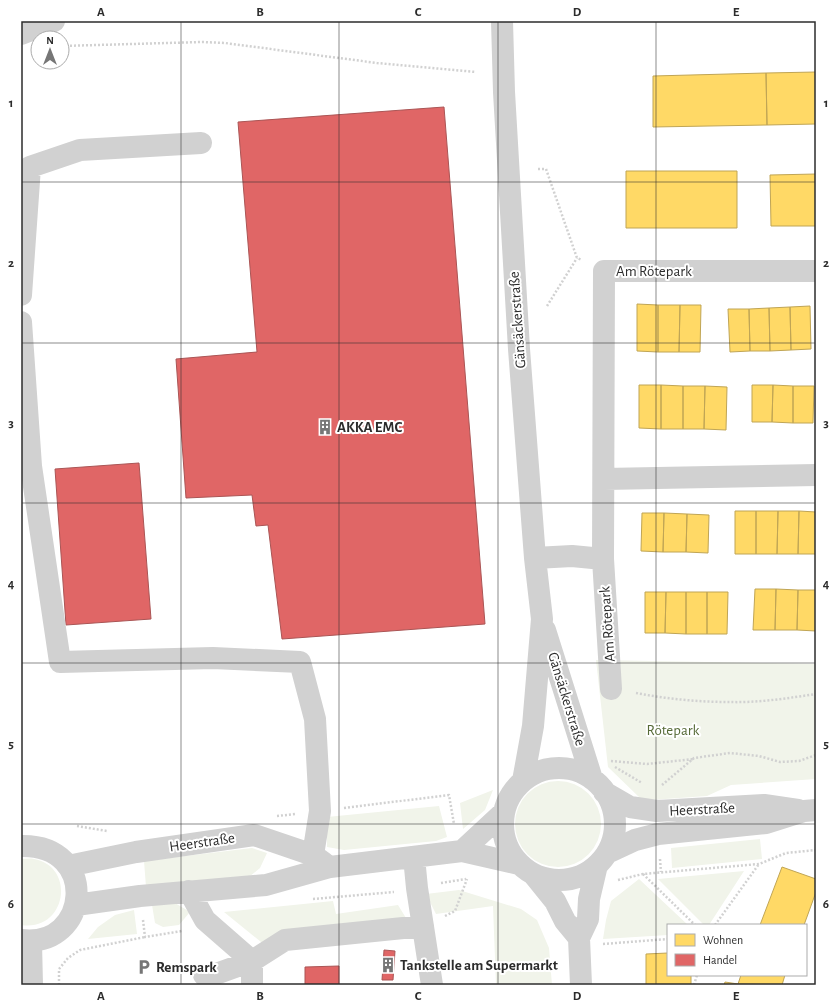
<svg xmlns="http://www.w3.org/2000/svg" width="837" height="1006" viewBox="0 0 837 1006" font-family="'Alegreya Sans',sans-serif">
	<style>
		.green { fill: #f1f4ea }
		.homes { fill: #ffd966; stroke: #c0a555 }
		.shops { fill: #e06666; stroke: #a55 }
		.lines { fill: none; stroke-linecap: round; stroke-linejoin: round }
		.path { stroke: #d1d1d1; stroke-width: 2.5; stroke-dasharray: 2 2; stroke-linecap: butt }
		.minor { stroke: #d1d1d1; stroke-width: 22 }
		.grid { fill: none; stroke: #2c2c2c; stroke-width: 1; stroke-opacity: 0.55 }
		.labels { text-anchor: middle; stroke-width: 4; stroke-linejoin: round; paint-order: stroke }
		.street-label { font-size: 15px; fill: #2c2c2c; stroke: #fff }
		.poi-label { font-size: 15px; font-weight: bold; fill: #2c2c2c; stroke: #fff; text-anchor: start }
		.park-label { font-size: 15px; fill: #566a37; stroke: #fff }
		.neatline { fill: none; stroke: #2c2c2c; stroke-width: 1.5 }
		.grid-label { font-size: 13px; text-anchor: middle; font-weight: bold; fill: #2c2c2c }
	</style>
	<rect width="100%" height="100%" fill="#fff"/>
	<!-- green -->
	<path class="green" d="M596 660 816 664V779L731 785 707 796 651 800 640 798 608 767Z
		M515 824a43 43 0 1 1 86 0a43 43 0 1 1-86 0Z
		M493 790 485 810 463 829 460 803Z
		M439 806 447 837 436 841 344 850 327 847V817Z
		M760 839 762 859 672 868 671 848Z
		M252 848 267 853 260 868 244 881 146 887 144 861Z
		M21 859C25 859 30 858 34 859 77 867 66 932 21 925Z
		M744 871 709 925H704L658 879Z
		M639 879 688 925H668V935L603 939 606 920 611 901Z
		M459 890 521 909 537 920 549 948 552 985H496L493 906 436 914 426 894Z
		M333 901 336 914 398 905 406 918 266 946 224 912Z
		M175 903 190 912 179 925 163 927 155 923 152 905Z
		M134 910 137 934 88 939 98 927 115 915Z"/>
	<!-- homes -->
	<path class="homes" d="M816 72V124L767 125 766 73Z
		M766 73 767 125 653 127V76Z
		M626 171H737V228H626Z
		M816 174V226H771L770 175Z
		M637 304 658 305V352L637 351Z
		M658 305H680L679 352H658Z
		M680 305H701L700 352H679Z
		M810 306 811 349 791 350 790 307Z
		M790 307 791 350 770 351 769 308Z
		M769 308 770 351H750L749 309Z
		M728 309H749L750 351 730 352Z
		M639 385H661V429L639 428Z
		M661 385 683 386V429H661Z
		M752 385H773L772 422H752Z
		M773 385 793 386V423L772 422Z
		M683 386H705L704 429H683Z
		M705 386 727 387 726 430 704 429Z
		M793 386H814L813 423H793Z
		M735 511H756V554H735Z
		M756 511H778L777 554H756Z
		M778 511H799L798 554H777Z
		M799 511 816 512V554H798Z
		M642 513H664L663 552 641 551Z
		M664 513 687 514 686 552H663Z
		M687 514 709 515 708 553 686 552Z
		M755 589H776L775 630H753Z
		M776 589 798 590 797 630H775Z
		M798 590H816V631L797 630Z
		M645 592H666L665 633H645Z
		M666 592H686V634L665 633Z
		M686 592H707V634H686Z
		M707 592H728L727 634H707Z
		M782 867 816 879V892L804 925H760Z
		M668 953V975H691V985H646V954Z
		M741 975H785L782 985 738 984Z
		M725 982 738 984 740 985H724Z"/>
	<!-- shops -->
	<path class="shops" d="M444 107 485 624 282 639 268 525 256 526 252 495 186 498 176 359 257 352 238 122Z
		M139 463 151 619 66 625 55 469Z
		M384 950 395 951 393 980H382Z
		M339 966V985H305V967Z"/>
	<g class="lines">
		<!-- path -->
		<path class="path" d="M62 46 202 42 225 43 377 63 476 72
			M538 169H546L577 258 582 260
			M547 306 577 258
			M636 693C667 699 699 702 730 702 758 703 789 698 816 694
			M611 761 647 764 694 759
			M615 767 642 783
			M662 785 694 758 730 753 759 756 780 762 799 761 816 755
			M344 808 449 795 454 824
			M277 816 296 814
			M77 826 107 831
			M660 859 661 872
			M643 874 695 925
			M618 880 643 874 759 864 786 853 816 850
			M441 883 466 879
			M313 899 394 892
			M445 916 455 911 467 879
			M143 920 145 937 182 931
			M715 925 759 864
			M603 944 668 939
			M59 985V969L68 958 80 950 145 937
			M694 985 697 975"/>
		<!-- minor -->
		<path class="minor" d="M502 21 504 92 519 349 535 558 542 619 533 726 523 781
			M21 34 54 21
			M21 295 30 167 80 150 201 143
			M21 322 31 466 60 662 213 658 300 662 315 719 320 811 313 855
			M604 479 816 475
			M535 558 572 556 603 559 604 271H816
			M603 559 611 689
			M545 630 592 779
			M503 824a56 56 0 1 1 112 0a56 56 0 1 1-112 0Z
			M604 792 630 807 657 811 764 805 798 810
			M21 846C100 844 90 949 21 940
			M462 851 504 812
			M607 853 635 840 658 834 766 823 804 811 816 810
			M414 857 417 888 432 985
			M68 866 136 852 254 835 313 855 324 863
			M534 875 555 901 565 921 579 938
			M189 891 205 920 252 961V985
			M76 905 140 896 266 885 330 867 462 851 519 864
			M31 942 32 985
			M204 975H213L252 961 285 940 423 926
			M581 985 579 938 588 919 589 899 597 865"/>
	</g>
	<!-- grid -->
	<path class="grid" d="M181 21V985M339 21V985M498 21V985M656 21V985M21 182H816M21 343H816M21 503H816M21 663H816M21 824H816"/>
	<!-- icons -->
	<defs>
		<symbol id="building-bare" viewBox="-9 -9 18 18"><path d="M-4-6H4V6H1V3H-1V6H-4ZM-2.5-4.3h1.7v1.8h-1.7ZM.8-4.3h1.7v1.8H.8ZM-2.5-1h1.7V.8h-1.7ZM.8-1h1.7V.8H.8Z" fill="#767676" stroke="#fff" stroke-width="2.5" paint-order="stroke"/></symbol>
		<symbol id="parking-bare" viewBox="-9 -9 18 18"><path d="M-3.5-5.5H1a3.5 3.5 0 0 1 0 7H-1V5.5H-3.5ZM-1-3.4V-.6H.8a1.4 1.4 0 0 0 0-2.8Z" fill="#767676" stroke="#fff" stroke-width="2.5" paint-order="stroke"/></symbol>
	</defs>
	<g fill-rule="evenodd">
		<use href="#building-bare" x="314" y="416" width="22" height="22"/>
		<use href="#building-bare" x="377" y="954" width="22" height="22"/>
		<use href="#parking-bare" x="133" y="956" width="22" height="22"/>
	</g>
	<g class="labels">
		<!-- street labels -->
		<g class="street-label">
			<text x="654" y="276">Am Rötepark</text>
			<text transform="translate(517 320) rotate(-94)" y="5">Gänsäckerstraße</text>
			<text transform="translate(607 624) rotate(-94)" y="5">Am Rötepark</text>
			<text transform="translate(567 699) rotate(73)" y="5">Gänsäckerstraße</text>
			<text transform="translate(702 809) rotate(-3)" y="5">Heerstraße</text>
			<text transform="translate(202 842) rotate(-8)" y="5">Heerstraße</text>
		</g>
		<!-- poi labels -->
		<g class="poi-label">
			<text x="337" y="432">AKKA EMC</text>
			<text x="400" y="970">Tankstelle am Supermarkt</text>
			<text x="156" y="972">Remspark</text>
		</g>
		<!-- park labels -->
		<g class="park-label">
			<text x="673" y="735">Rötepark</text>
		</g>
	</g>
	<!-- border -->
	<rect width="837" height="1006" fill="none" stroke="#ffffff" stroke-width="44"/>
	<!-- legend -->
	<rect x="667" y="924" width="140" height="52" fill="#ffffff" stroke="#ababab"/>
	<rect x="675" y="934" width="20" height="12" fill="#ffd966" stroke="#ababab"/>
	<text x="703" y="944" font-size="12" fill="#2c2c2c">Wohnen</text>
	<rect x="675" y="954" width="20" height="12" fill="#e06666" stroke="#ababab"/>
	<text x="703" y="964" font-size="12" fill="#2c2c2c">Handel</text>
	<!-- north arrow -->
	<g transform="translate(50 50)"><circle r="19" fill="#ffffff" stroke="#ababab"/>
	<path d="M0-3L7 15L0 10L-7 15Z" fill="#767676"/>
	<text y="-6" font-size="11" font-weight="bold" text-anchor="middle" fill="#2c2c2c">N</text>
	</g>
	<rect x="22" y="22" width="793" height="962" class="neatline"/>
	<g class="grid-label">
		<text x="101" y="16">A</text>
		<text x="260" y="16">B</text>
		<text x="418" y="16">C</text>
		<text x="577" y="16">D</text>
		<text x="736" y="16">E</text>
		<text x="11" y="107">1</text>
		<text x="826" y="107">1</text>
		<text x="11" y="267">2</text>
		<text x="826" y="267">2</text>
		<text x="11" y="427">3</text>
		<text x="826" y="427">3</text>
		<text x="11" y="588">4</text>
		<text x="826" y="588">4</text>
		<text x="11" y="748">5</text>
		<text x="826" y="748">5</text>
		<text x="11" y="908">6</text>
		<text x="826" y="908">6</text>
		<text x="101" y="1000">A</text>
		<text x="260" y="1000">B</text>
		<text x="418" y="1000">C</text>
		<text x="577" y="1000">D</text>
		<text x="736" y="1000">E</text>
	</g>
</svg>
